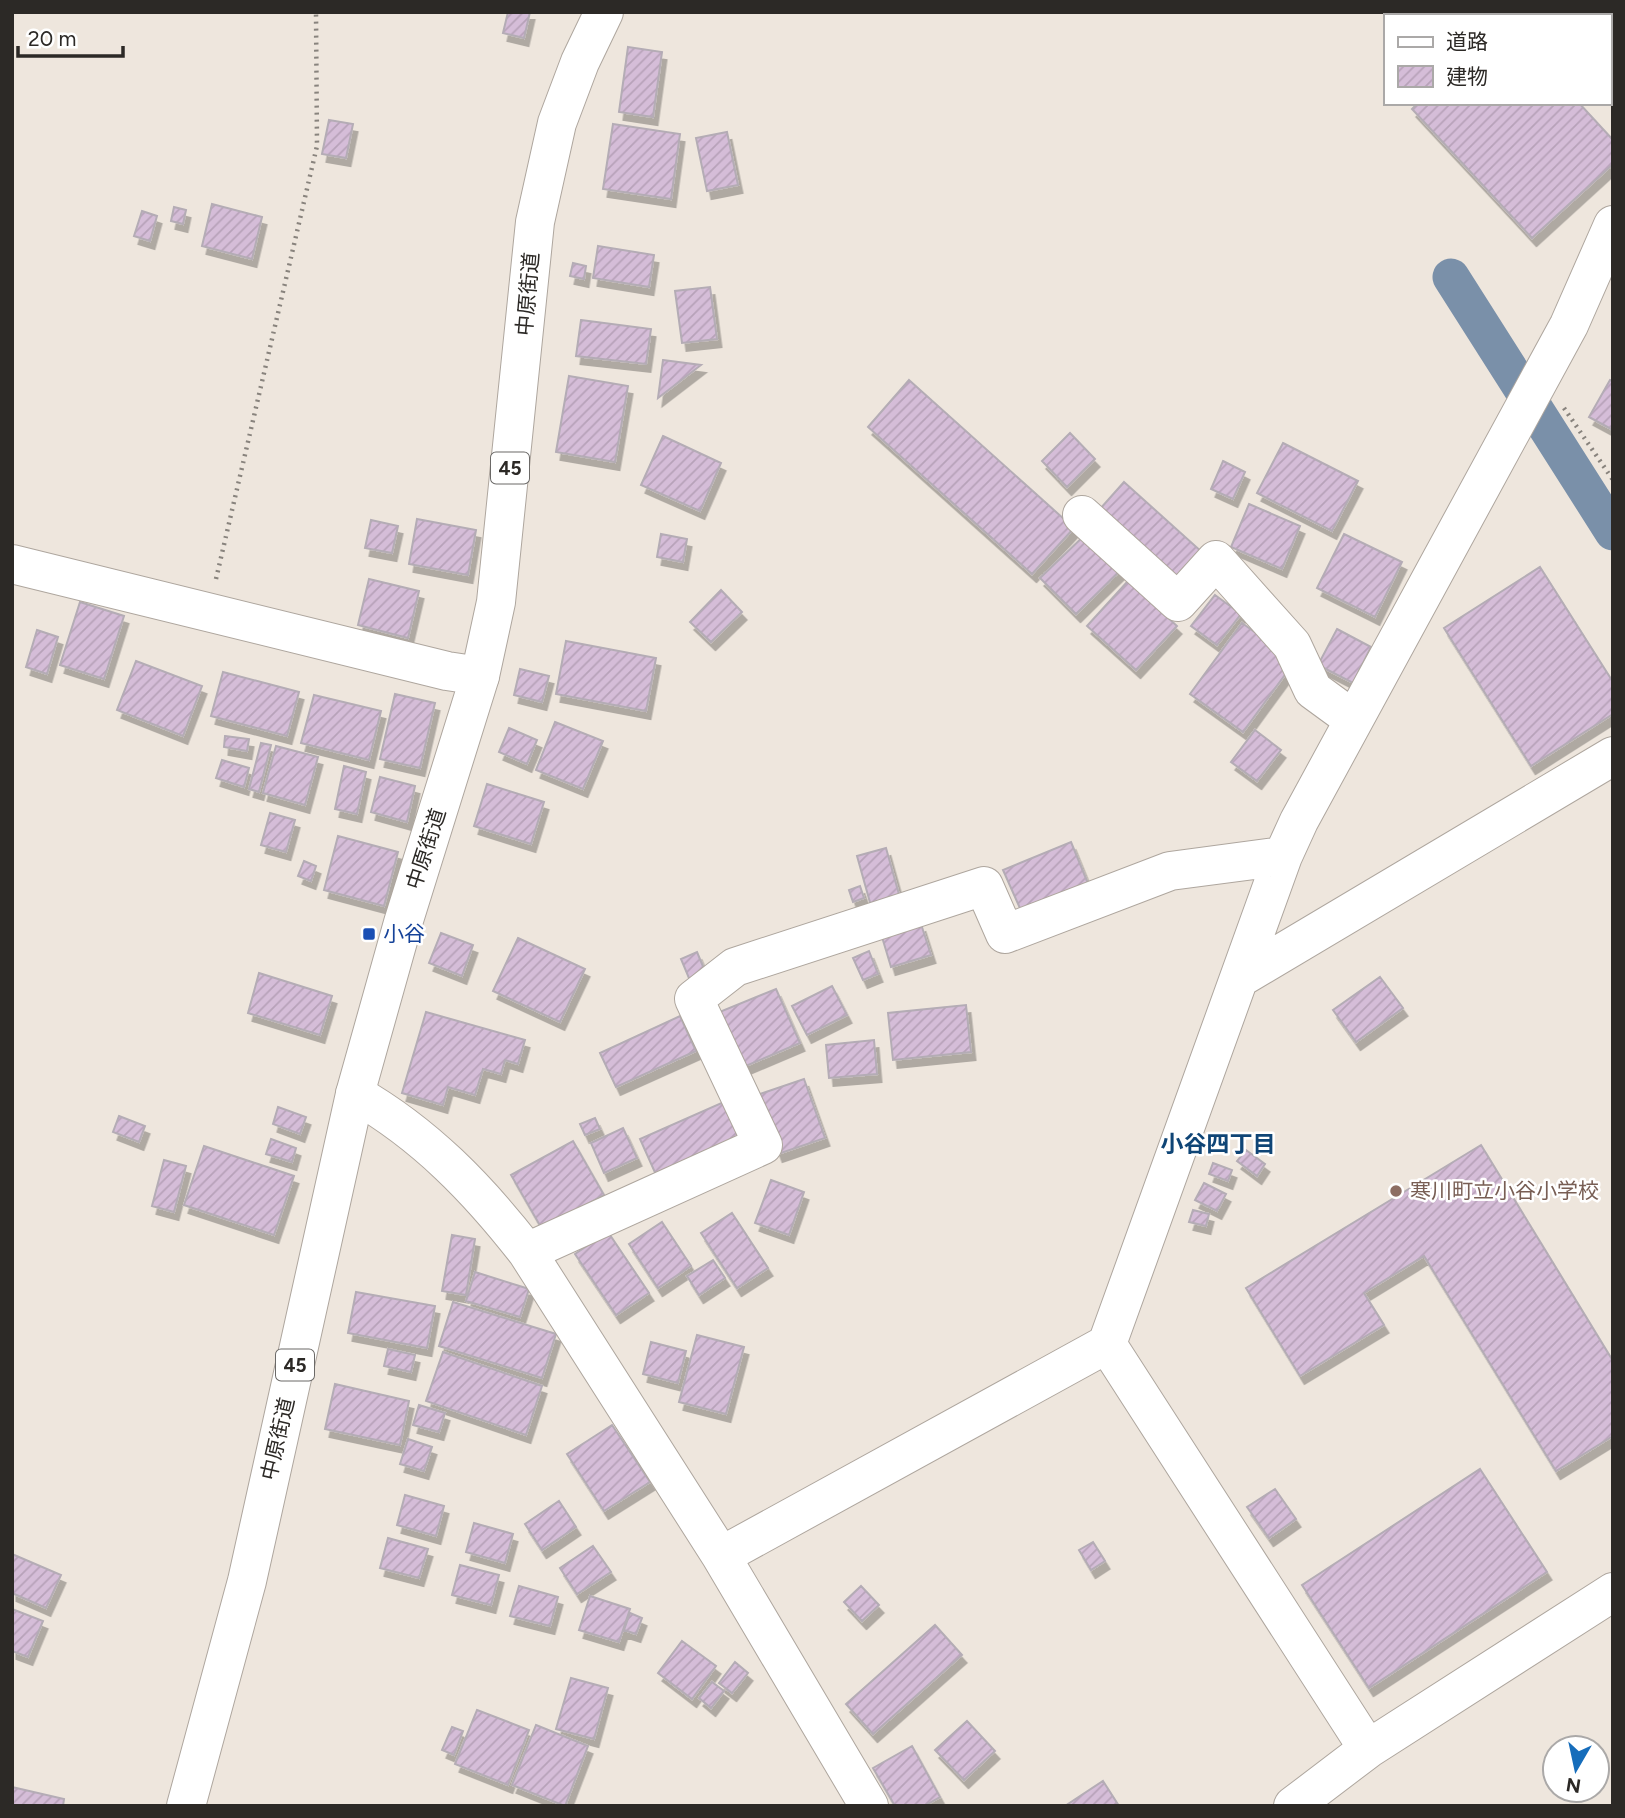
<svg xmlns="http://www.w3.org/2000/svg" width="1625" height="1818" viewBox="0 0 1625 1818" font-family="Figtree,'Noto Sans JP',sans-serif">
	<style>
		.lines { fill: none; stroke-linecap: round; stroke-linejoin: round }
		.canal { stroke: #7a90a9; stroke-width: 37 }
		.building { fill: url(#building-hatch); stroke: #b4acb5; stroke-width: 2; filter: url(#shadow) }
		.minor-casing { stroke: #aea69e; stroke-width: 40 }
		.major-casing { stroke: #aea69e; stroke-width: 40 }
		.path { stroke: #88837d; stroke-width: 4.5; stroke-dasharray: 2 5; stroke-linecap: butt }
		.minor { stroke: #fff; stroke-width: 38 }
		.major { stroke: #fff; stroke-width: 38 }
		.transit-dot { fill: #1a4fb4; stroke: #fff; stroke-width: 2.5 }
		.education-dot { fill: #8d6e63; stroke: #fff; stroke-width: 2.5 }
		.labels { text-anchor: middle; stroke-width: 5; stroke-linejoin: round; paint-order: stroke }
		.shield { fill: #fff; stroke: #6b6967; stroke-width: 2 }
		.shield-label { font-size: 19px; font-weight: bold; fill: #2c2926 }
		.street-label { font-size: 21px; fill: #2c2926; stroke: #fff }
		.transit-label { font-size: 21px; fill: #164399; stroke: #fff; text-anchor: start }
		.education-label { font-size: 21px; fill: #785e54; stroke: #fff; text-anchor: start }
		.neighbourhood-label { font-size: 23px; font-weight: bold; fill: #0f4576; stroke: #fff }
	</style>
	<defs>
		<pattern id="building-hatch" width="6" height="6" patternUnits="userSpaceOnUse" patternTransform="scale(1.75)"><rect width="6" height="6" fill="#d5bdd8"/><path d="M-1 1l2-2M0 6l6-6M5 7l2-2" fill="none" stroke="#b7a2b9"/></pattern>
		<filter id="shadow"><feDropShadow dx="4.5" dy="8" stdDeviation="0" flood-color="#0004"/></filter>
	</defs>
	<rect width="100%" height="100%" fill="#eee6dd"/>
	<g class="lines">
		<!-- canal -->
		<path class="canal" d="M1451 277 1613 532"/>
	</g>
	<!-- building -->
	<path class="building" d="M508 12H530L524 38 503 33Z
		M1609 12H1613V69L1609 66V16H1606Z
		M628 47 662 52 653 117 619 112Z
		M1418 103H1579L1613 140V164L1532 238 1412 109Z
		M329 120 353 124 346 158 322 154Z
		M613 124 680 134 671 199 603 189Z
		M727 132 738 185 707 191 696 138Z
		M212 204 262 217 252 259 202 246Z
		M174 207 186 210 183 224 171 221Z
		M142 211 157 216 150 241 134 236Z
		M598 246 654 255 649 287 593 278Z
		M573 263 586 266 584 279 570 276Z
		M710 287 717 339 682 343 675 291Z
		M581 320 651 329 646 364 576 356Z
		M663 360 701 365 658 398Z
		M569 376 628 386 615 462 556 452Z
		M909 380 1074 528 1032 574 868 427Z
		M1610 380 1613 381V430L1589 417Z
		M1070 433 1095 459 1067 487 1042 461Z
		M663 436 721 463 700 511 641 485Z
		M1283 443 1358 481 1332 531 1257 493Z
		M1223 461 1245 472 1233 499 1211 489Z
		M1124 482 1203 553 1178 580 1100 509Z
		M1249 504 1300 526 1282 569 1231 547Z
		M417 519 476 530 468 575 409 564Z
		M371 520 398 526 392 553 365 548Z
		M1087 533 1122 569 1076 614 1040 578Z
		M661 534 687 539 683 562 657 557Z
		M1344 534 1402 562 1375 617 1317 588Z
		M1540 567 1613 682V714L1531 766 1444 628Z
		M369 579 419 591 408 638 358 625Z
		M1128 581 1177 626 1136 670 1087 626Z
		M721 590 742 612 711 642 690 622Z
		M1215 595 1241 614 1217 645 1191 626Z
		M80 602 124 616 104 679 60 665Z
		M1242 623 1295 661 1243 732 1190 694Z
		M1337 629 1371 647 1353 683 1318 665Z
		M37 630 58 637 47 674 26 667Z
		M566 641 656 658 646 711 556 694Z
		M136 661 202 686 183 736 117 710Z
		M520 669 549 676 542 702 514 695Z
		M223 672 299 692 287 736 211 716Z
		M395 694 435 703 420 768 380 759Z
		M314 695 381 711 369 760 301 743Z
		M555 722 603 741 583 789 536 770Z
		M509 728 537 740 527 764 499 752Z
		M1255 730 1281 750 1257 781 1231 762Z
		M225 736 249 739 247 751 224 747Z
		M261 743 271 745 259 792 249 789Z
		M276 746 318 757 305 805 263 793Z
		M222 760 249 768 244 787 216 778Z
		M344 766 366 772 357 814 335 809Z
		M380 777 415 786 407 822 371 812Z
		M487 784 544 802 531 844 474 826Z
		M270 813 295 820 286 852 261 845Z
		M338 836 398 852 384 906 324 890Z
		M1071 842 1089 886 1023 915 1003 870Z
		M886 848 900 898 871 906 857 856Z
		M304 861 316 866 311 881 298 876Z
		M860 886 864 898 853 902 849 890Z
		M921 924 931 955 891 967 882 937Z
		M441 933 473 945 462 976 429 963Z
		M518 938 585 969 560 1022 493 991Z
		M869 951 878 974 863 980 853 958Z
		M697 952 707 976 691 983 681 959Z
		M259 973 332 996 320 1035 248 1013Z
		M1380 977 1403 1008 1356 1042 1333 1010Z
		M832 986 847 1015 807 1035 792 1006Z
		M776 989 800 1043 741 1068 717 1013Z
		M966 1005 971 1052 893 1060 888 1013Z
		M426 1012 525 1040 518 1064 505 1060 501 1074 483 1069 475 1095 448 1087 443 1105 402 1093Z
		M680 1016 696 1051 616 1087 600 1053Z
		M874 1040 877 1074 829 1078 826 1045Z
		M804 1079 825 1138 778 1154 757 1095Z
		M726 1101 743 1138 657 1177 640 1139Z
		M278 1107 306 1117 300 1134 273 1124Z
		M119 1116 145 1126 139 1142 113 1132Z
		M595 1118 600 1129 585 1135 580 1124Z
		M623 1128 637 1158 604 1173 591 1143Z
		M271 1139 296 1148 292 1162 266 1154Z
		M573 1141 604 1195 542 1229 511 1175Z
		M1481 1145 1613 1361V1436L1556 1471 1424 1256 1364 1293 1384 1325 1300 1376 1246 1288Z
		M204 1146 294 1176 274 1235 184 1205Z
		M1246 1150 1265 1164 1257 1176 1237 1161Z
		M164 1160 186 1166 174 1212 152 1206Z
		M1213 1163 1232 1170 1228 1181 1209 1174Z
		M771 1180 804 1192 789 1235 755 1223Z
		M1204 1183 1226 1194 1217 1211 1195 1200Z
		M1193 1210 1209 1214 1206 1226 1189 1222Z
		M732 1213 768 1268 737 1288 701 1233Z
		M662 1222 691 1266 658 1288 629 1244Z
		M608 1232 649 1293 616 1315 575 1254Z
		M452 1235 475 1239 466 1295 442 1291Z
		M713 1260 725 1278 699 1295 687 1276Z
		M475 1272 529 1289 520 1317 466 1301Z
		M356 1292 435 1306 427 1348 348 1333Z
		M453 1302 556 1334 542 1378 439 1346Z
		M697 1335 744 1347 726 1414 679 1402Z
		M651 1342 686 1351 678 1383 643 1374Z
		M388 1349 415 1355 411 1372 384 1366Z
		M443 1352 542 1386 526 1435 426 1401Z
		M335 1384 409 1401 400 1445 325 1429Z
		M419 1405 445 1413 439 1432 413 1425Z
		M612 1425 650 1482 604 1511 567 1454Z
		M408 1439 432 1447 424 1471 400 1464Z
		M1480 1469 1547 1572 1369 1688 1302 1585Z
		M1275 1489 1296 1519 1269 1538 1247 1507Z
		M405 1495 444 1506 436 1536 397 1525Z
		M559 1501 576 1527 542 1550 525 1524Z
		M474 1523 513 1534 505 1563 466 1552Z
		M388 1538 428 1549 419 1578 380 1568Z
		M1093 1542 1105 1561 1091 1570 1079 1550Z
		M593 1546 611 1572 577 1594 560 1568Z
		M12 1554 61 1575 46 1608 12 1593Z
		M460 1565 499 1575 491 1605 452 1595Z
		M519 1586 558 1597 550 1626 510 1616Z
		M861 1586 879 1605 862 1621 844 1602Z
		M590 1596 630 1609 619 1642 579 1630Z
		M12 1609 43 1621 28 1657 12 1651Z
		M630 1613 642 1618 636 1634 624 1630Z
		M935 1625 962 1655 873 1734 846 1704Z
		M682 1641 716 1666 692 1699 658 1673Z
		M735 1662 748 1673 732 1693 719 1683Z
		M571 1678 608 1688 594 1739 556 1729Z
		M712 1682 724 1691 711 1708 699 1698Z
		M477 1710 529 1730 508 1785 455 1764Z
		M967 1721 995 1751 964 1780 935 1750Z
		M536 1725 588 1746 565 1806 512 1785Z
		M452 1727 463 1731 454 1755 442 1750Z
		M912 1746 940 1797 924 1806H895L873 1768Z
		M1103 1781 1119 1806H1065Z
		M12 1787 64 1799 63 1806H12Z"/>
	<g class="lines">
		<defs>
			<path id="minor" d="M1082 515 1178 602 1216 560 1292 645 1313 690 1354 720
				M12 564 447 671 480 676
				M1240 978 1613 756
				M355 1094C425 1134 478 1189 527 1252L721 1556 869 1806
				M527 1252 763 1145 694 999 735 967 984 886 1005 934 1170 871 1283 856
				M1107 1344 1283 856 1299 821 1569 325 1613 225
				M721 1556 1107 1344 1368 1749
				M1293 1806 1368 1749 1613 1592"/>
			<path id="major" d="M186 1806 247 1581 355 1094 403 923 480 676 496 602 535 222 557 123 580 62 604 12"/>
		</defs>
		<!-- minor casing -->
		<use href="#minor" class="minor-casing"/>
		<!-- major casing -->
		<use href="#major" class="major-casing"/>
		<!-- path -->
		<path class="path" d="M1564 408 1613 480
			M216 579 317 146 316 12"/>
		<!-- minor -->
		<use href="#minor" class="minor"/>
		<!-- major -->
		<use href="#major" class="major"/>
	</g>
	<!-- markers -->
	<rect class="transit-dot" x="362" y="927" width="14" height="14" rx="3.5"/>
	<circle class="education-dot" cx="1396" cy="1191" r="7"/>
	<g class="labels">
		<!-- shield labels -->
		<g class="shield">
			<rect x="491" y="452.5" width="38" height="31" rx="5"/>
			<rect x="276" y="1349.5" width="38" height="31" rx="5"/>
		</g>
		<g class="shield-label">
			<text x="510" y="475">45</text>
			<text x="295" y="1372">45</text>
		</g>
		<!-- street labels -->
		<g class="street-label">
			<text transform="translate(528 294) rotate(-85)" y="7">中原街道</text>
			<text transform="translate(426 849) rotate(-72)" y="7">中原街道</text>
			<text transform="translate(278 1439) rotate(-77)" y="7">中原街道</text>
		</g>
		<!-- transit labels -->
		<g class="transit-label">
			<text x="383" y="941">小谷</text>
		</g>
		<!-- education labels -->
		<g class="education-label">
			<text x="1410" y="1198">寒川町立小谷小学校</text>
		</g>
		<!-- neighbourhood labels -->
		<g class="neighbourhood-label">
			<text x="1218" y="1152">小谷四丁目</text>
		</g>
	</g>
	<!-- border -->
	<rect width="1625" height="1818" fill="none" stroke="#2c2926" stroke-width="28"/>
	<!-- legend -->
	<rect x="1384" y="14" width="228" height="91" fill="#ffffff" stroke="#aba9a8" stroke-width="2"/>
	<rect x="1398" y="37" width="35" height="10" fill="#ffffff" stroke="#aba9a8" stroke-width="2"/>
	<text x="1446" y="49" font-size="21" fill="#2c2926">道路</text>
	<rect x="1398" y="66" width="35" height="21" fill="url(#building-hatch)" stroke="#aba9a8" stroke-width="2"/>
	<text x="1446" y="84" font-size="21" fill="#2c2926">建物</text>
	<!-- north arrow -->
	<g transform="translate(1576 1769) rotate(189)"><circle r="33" fill="#ffffff" stroke="#aba9a8" stroke-width="2"/>
	<path d="M0-5L12 26L0 18L-12 26Z" fill="#166dbb"/>
	<text y="-10" font-size="19" font-weight="bold" text-anchor="middle" fill="#2c2926">N</text>
	</g>
	<!-- scale -->
	<path d="M18 46v10h105v-10" fill="none" stroke="#2c2926" stroke-width="3.5"/>
	<text x="28" y="46" font-size="21" fill="#2c2926" stroke="#ffffff" stroke-width="5" paint-order="stroke">20 m</text>
</svg>
